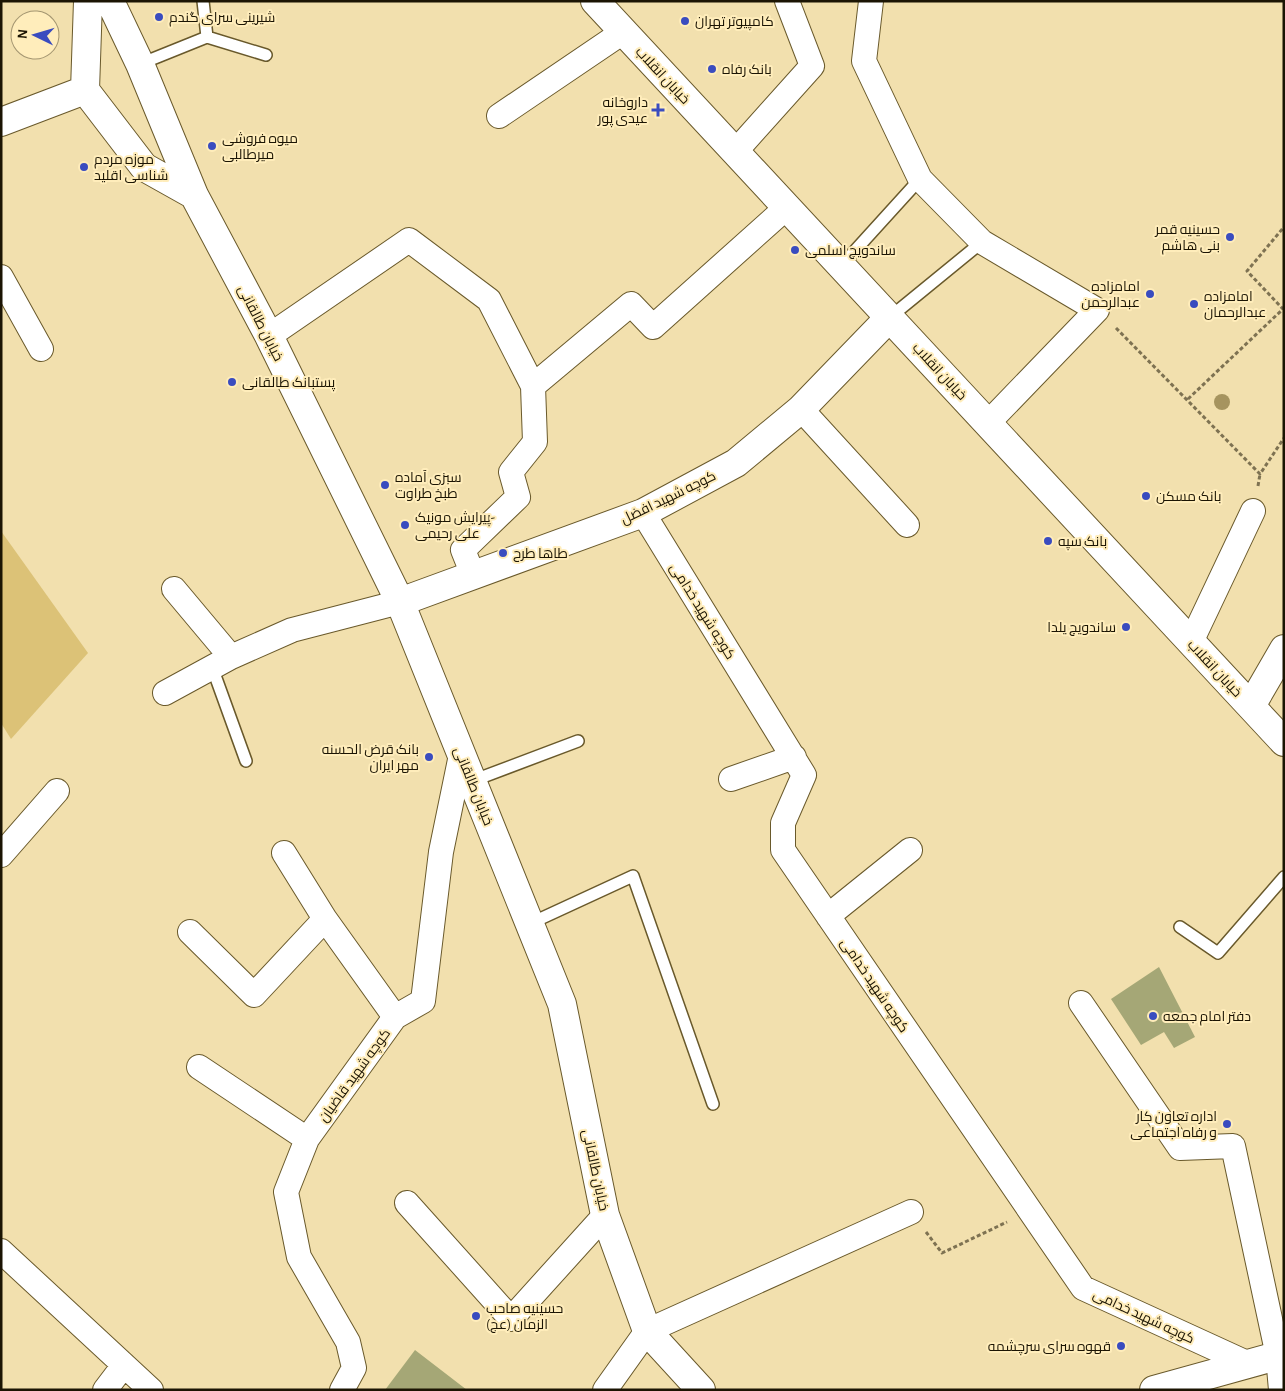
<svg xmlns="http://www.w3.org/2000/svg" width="1285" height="1391" viewBox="0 0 1285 1391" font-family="'Alegreya Sans',Cairo,sans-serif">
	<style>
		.green { fill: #dcc277 }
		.building { fill: #a5a776 }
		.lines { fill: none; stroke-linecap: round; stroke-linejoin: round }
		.lane-casing { stroke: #69592b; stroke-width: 14 }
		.street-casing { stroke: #69592b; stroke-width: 26 }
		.secondary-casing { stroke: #69592b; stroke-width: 30 }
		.path { stroke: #7e7252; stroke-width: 3; stroke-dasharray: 4 2.5; stroke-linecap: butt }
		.lane { stroke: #fff; stroke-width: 11 }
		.street { stroke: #fff; stroke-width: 24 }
		.secondary { stroke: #fff; stroke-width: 28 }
		.tree { fill: #a6945f }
		.poi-dot { fill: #3a4cbf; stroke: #ffedbb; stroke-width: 2 }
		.labels { text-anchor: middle; stroke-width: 4; stroke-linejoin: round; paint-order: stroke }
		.poi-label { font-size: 14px; fill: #1b1403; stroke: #ffedbb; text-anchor: start }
		.street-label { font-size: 14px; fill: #1b1403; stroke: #ffedbb }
	</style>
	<rect width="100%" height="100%" fill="#f2e0ae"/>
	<!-- green -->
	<path class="green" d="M1 531 88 653 11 739 1 723Z"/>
	<!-- building -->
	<path class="building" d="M1159 967 1195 1037 1174 1048 1164 1032 1141 1045 1111 999Z
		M415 1350 467 1390H385Z"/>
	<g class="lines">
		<defs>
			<path id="lane" d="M207 37 266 55
				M140 64 207 37 203 1
				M841 266 920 179
				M889 318 982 242
				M212 667 246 761
				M472 781 578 741
				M529 924 633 876 713 1104
				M1180 927 1218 953 1284 877"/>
			<path id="street" d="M871 1 864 61 920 179 982 242 1097 310 988 423
				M499 116 623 32
				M735 152 812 66 787 1
				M1 277 41 349
				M269 336 409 240 489 300 533 386 631 304 653 327 787 207
				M801 409 907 525
				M643 513 804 775 783 823V850L1083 1288 1249 1364
				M473 575 463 550 518 497 511 472 535 442 533 386
				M174 589 231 657 292 630 400 602
				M1191 642 1253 511
				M165 693 231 657
				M731 779 794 757
				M284 853 325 919 395 1017
				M1 855 57 791
				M828 916 910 850
				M190 932 254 995 325 919
				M1081 1003 1180 1148 1233 1146 1278 1356 1281 1390
				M199 1067 307 1139
				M407 1203 511 1319 605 1215
				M1 1251 151 1390
				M105 1390 124 1365
				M342 1390 354 1368 348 1342 299 1257 286 1192 307 1139 395 1017 423 1001 441 852 461 755
				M605 1390 647 1331 911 1212"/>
			<path id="secondary" d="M110 1 140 64 194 195 269 336 400 602 562 1004 605 1215 647 1331 701 1390
				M595 1 1284 742
				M85 90 144 167 194 195
				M85 90 88 1
				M1 122 85 90
				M400 602 643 513 736 463 801 409 889 318
				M1251 706 1284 649
				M1154 1390 1284 1354"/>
		</defs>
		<!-- lane casing -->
		<use href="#lane" class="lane-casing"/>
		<!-- street casing -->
		<use href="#street" class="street-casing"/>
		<!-- secondary casing -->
		<use href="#secondary" class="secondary-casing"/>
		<!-- path -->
		<path class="path" d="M1116 328 1260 474 1284 438
			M1188 399 1283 309 1247 271 1284 227
			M1258 486 1260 474
			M926 1232 942 1253 1007 1222"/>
		<!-- lane -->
		<use href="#lane" class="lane"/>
		<!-- street -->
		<use href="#street" class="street"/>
		<!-- secondary -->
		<use href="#secondary" class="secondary"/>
	</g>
	<!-- trees -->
	<circle class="tree" cx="1222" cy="402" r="8"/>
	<!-- markers -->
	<g class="poi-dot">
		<circle cx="159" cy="17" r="5"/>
		<circle cx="685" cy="21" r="5"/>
		<circle cx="712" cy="69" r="5"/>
		<path d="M655.5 102.5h5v5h5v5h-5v5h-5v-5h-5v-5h5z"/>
		<circle cx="212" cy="146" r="5"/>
		<circle cx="84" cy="167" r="5"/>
		<circle cx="1230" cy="237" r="5"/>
		<circle cx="795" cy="250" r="5"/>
		<circle cx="1150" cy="294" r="5"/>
		<circle cx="1194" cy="304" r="5"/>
		<circle cx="232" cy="382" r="5"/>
		<circle cx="385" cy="485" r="5"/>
		<circle cx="1146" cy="496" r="5"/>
		<circle cx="405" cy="525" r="5"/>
		<circle cx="1048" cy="541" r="5"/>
		<circle cx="503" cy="553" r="5"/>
		<circle cx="1126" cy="627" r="5"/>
		<circle cx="429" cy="757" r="5"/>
		<circle cx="1153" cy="1016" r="5"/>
		<circle cx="1227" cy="1124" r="5"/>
		<circle cx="476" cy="1316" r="5"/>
		<circle cx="1121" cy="1346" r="5"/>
	</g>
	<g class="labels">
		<!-- poi labels -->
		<g class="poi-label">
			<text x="169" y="22">شیرینی سرای گندم</text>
			<text x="695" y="26">کامپیوتر تهران</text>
			<text x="722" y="74">بانک رفاه</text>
			<text x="648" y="107" text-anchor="end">داروخانه<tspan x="648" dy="16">عیدی پور</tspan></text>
			<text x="222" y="143">میوه فروشی<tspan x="222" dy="16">میرطالبی</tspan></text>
			<text x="94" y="164">موزه مردم<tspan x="94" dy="16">شناسی اقلید</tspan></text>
			<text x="1220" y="234" text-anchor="end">حسینیه قمر<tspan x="1220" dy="16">بنی هاشم</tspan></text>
			<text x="805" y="255">ساندویچ اسلمی</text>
			<text x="1140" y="291" text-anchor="end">امامزاده<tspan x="1140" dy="16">عبدالرحمن</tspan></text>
			<text x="1204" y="301">امامزاده<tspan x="1204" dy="16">عبدالرحمان</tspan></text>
			<text x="242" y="387">پستبانک طالقانی</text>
			<text x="395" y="482">سبزی آماده<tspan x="395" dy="16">طبخ طراوت</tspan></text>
			<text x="1156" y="501">بانک مسکن</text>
			<text x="415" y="522">پیرایش مونیک-<tspan x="415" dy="16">علی رحیمی</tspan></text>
			<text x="1058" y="546">بانک سپه</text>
			<text x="513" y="558">طاها طرح</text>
			<text x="1116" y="632" text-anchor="end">ساندویچ یلدا</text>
			<text x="419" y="754" text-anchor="end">بانک قرض الحسنه<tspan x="419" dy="16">مهر ایران</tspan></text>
			<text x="1163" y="1021">دفتر امام جمعه</text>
			<text x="1217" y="1121" text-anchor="end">اداره تعاون کار<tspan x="1217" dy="16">و رفاه اجتماعی</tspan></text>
			<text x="486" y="1313">حسینیه صاحب<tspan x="486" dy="16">الزمان (عج)</tspan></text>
			<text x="1111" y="1351" text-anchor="end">قهوه سرای سرچشمه</text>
		</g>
		<!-- street labels -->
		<g class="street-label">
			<text transform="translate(663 75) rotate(47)" y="5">خیابان انقلاب</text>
			<text transform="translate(261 323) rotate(63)" y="5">خیابان طالقانی</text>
			<text transform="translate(940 371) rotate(47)" y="5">خیابان انقلاب</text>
			<text transform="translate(668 497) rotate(-26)" y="5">کوچه شهید افضل</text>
			<text transform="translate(703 611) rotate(58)" y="5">کوچه شهید خدامی</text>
			<text transform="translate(1215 668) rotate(47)" y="5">خیابان انقلاب</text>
			<text transform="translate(474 786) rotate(68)" y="5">خیابان طالقانی</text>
			<text transform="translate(875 985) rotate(56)" y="5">کوچه شهید خدامی</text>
			<text transform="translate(354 1075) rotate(-54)" y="5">کوچه شهید قاضیان</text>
			<text transform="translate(596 1170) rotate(78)" y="5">خیابان طالقانی</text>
			<text transform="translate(1144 1316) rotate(25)" y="5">کوچه شهید خدامی</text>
		</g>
	</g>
	<!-- border -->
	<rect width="1285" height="1391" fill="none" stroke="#1b1403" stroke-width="5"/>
	<!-- north arrow -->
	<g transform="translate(35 35) rotate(275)"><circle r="24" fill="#ffedbb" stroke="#a49671"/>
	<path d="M0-4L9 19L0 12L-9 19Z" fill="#3a4cbf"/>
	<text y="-8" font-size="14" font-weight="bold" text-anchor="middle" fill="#1b1403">N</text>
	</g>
</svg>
